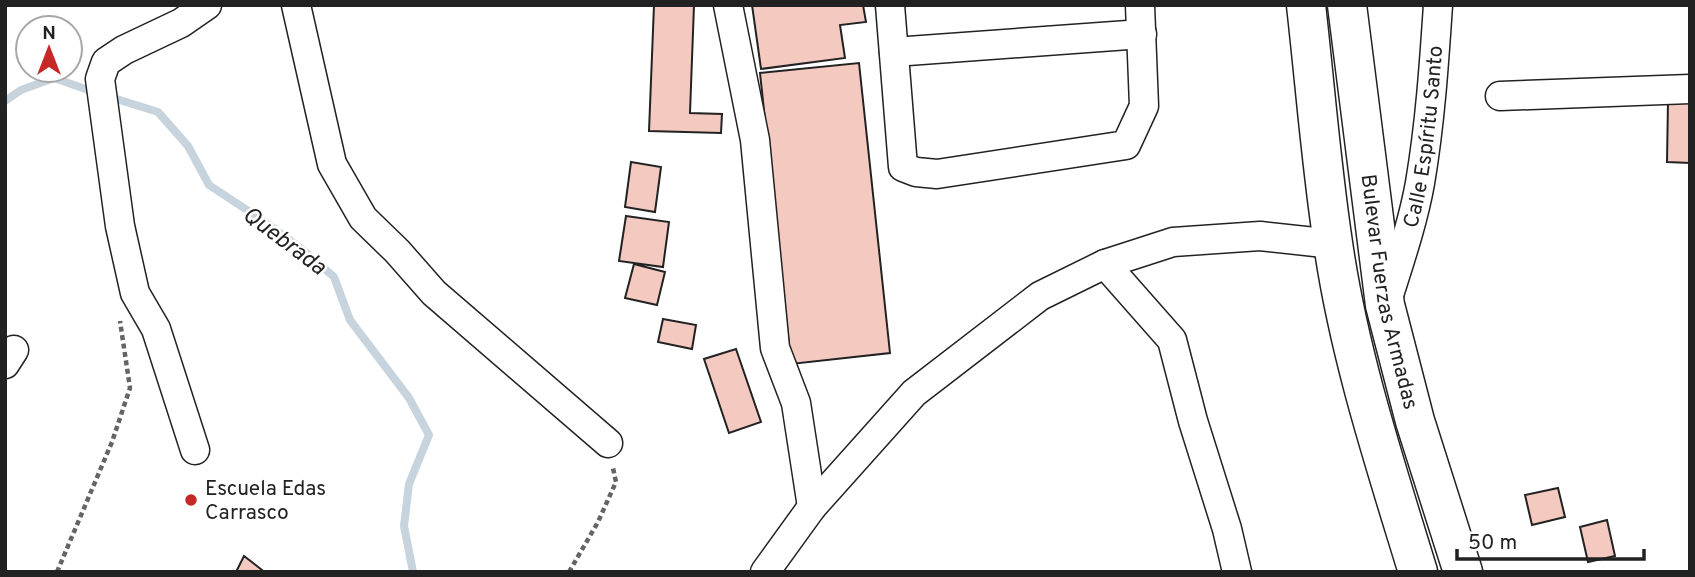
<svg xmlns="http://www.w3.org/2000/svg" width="1695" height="577" viewBox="0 0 1695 577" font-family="Overpass,sans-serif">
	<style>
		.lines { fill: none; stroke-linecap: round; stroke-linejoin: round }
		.stream { stroke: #c7d3dd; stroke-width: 8 }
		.building { fill: #f3c9c0; stroke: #222; stroke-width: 2 }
		.minor-casing { stroke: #222; stroke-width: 31 }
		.highway-casing { stroke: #222; stroke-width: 41 }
		.path { stroke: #646464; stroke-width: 4.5; stroke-dasharray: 5 3.5; stroke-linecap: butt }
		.minor { stroke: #fff; stroke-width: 28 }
		.highway { stroke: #fff; stroke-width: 38 }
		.poi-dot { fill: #c62828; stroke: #fff; stroke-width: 2.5 }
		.labels { text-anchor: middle; stroke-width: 5; stroke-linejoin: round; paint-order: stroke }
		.street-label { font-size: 21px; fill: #222; stroke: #fff }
		.poi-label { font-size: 21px; fill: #222; stroke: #fff; text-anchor: start }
		.water-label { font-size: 23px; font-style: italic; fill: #222; stroke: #fff }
	</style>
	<rect width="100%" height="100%" fill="#fff"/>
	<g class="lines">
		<!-- stream -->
		<path class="stream" d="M107 96 158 112 188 146 209 185 265 222 303 250 334 277 350 320 409 398 429 435 409 484 404 526 413 572
			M5 101 21 90 54 78 94 92"/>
	</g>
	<!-- building -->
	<path class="building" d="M654 5H694L690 113 722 114 721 133 649 131Z
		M752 5H863L866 22 840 25 845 58 761 69Z
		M859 63 890 353 791 364 760 73Z
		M1668 101H1690V163L1667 162Z
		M631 162 661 167 655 212 625 207Z
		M626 216 669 222 663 267 619 261Z
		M634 264 665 272 657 305 625 298Z
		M663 319 696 325 692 349 658 342Z
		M736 349 761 422 729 433 704 359Z
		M1558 488 1565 517 1532 525 1525 495Z
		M1607 520 1615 556 1588 562 1580 527Z
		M244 556 262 570 261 572H236Z"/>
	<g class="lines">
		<defs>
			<g id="minor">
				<path d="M296 5 332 164 363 218 397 251 434 293 608 443"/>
				<path d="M728 5 755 140 775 348 796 403 812 507"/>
				<path d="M890 5 903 167 916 172 937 174 1126 145 1144 106 1140 5"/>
				<path d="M894 52 1142 34"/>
				<path d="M1500 96 1690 89"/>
				<path d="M1105 264 1172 340 1193 421 1227 529 1237 572"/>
				<path id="s1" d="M1388 298C1400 260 1413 222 1420 183 1430 124 1434 65 1438 5"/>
				<path d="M5 364 14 350"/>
				<path d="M195 450 156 329 135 293 120 226 100 79 106 62 124 50 181 23 207 5"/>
				<path d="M765 572 812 507 914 393 1040 296 1105 264 1173 242 1260 236 1333 244"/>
			</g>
			<g id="highway">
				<path d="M1306 5C1315 84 1321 164 1333 243 1349 355 1385 464 1418 572"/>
				<path id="s2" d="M1347 5 1385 305 1415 421 1463 572"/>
			</g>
		</defs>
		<!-- minor casing -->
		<use href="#minor" class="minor-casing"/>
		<!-- highway casing -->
		<use href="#highway" class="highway-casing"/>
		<!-- path -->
		<path class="path" d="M57 572 112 442 130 388 120 321
			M569 572 598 522 616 482 613 468"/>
		<!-- minor -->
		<use href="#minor" class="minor"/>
		<!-- highway -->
		<use href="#highway" class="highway"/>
	</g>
	<!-- markers -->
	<circle class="poi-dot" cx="191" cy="500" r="7"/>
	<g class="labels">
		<!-- street labels -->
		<g class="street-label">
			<text dy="7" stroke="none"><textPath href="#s1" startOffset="166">Calle Espíritu Santo</textPath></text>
			<text dy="7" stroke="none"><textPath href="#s2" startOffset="290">Bulevar Fuerzas Armadas</textPath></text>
		</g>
		<!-- poi labels -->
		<g class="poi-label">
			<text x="205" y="495">Escuela Edas<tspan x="205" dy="24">Carrasco</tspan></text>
		</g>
		<!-- water labels -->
		<g class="water-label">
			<text transform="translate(285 240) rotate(37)" y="8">Quebrada</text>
		</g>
	</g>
	<!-- border -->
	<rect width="1695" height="577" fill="none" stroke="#222222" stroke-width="14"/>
	<!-- north arrow -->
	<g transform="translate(49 49)"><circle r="33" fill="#ffffff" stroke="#a7a7a7" stroke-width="2"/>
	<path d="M0-5L12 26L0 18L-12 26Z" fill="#c62828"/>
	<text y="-10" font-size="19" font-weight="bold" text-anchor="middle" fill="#222222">N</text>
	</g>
	<!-- scale -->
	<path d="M1457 549v10h187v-10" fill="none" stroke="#222222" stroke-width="3.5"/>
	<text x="1468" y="549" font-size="21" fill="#222222" stroke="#ffffff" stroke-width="5" paint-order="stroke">50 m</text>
</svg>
